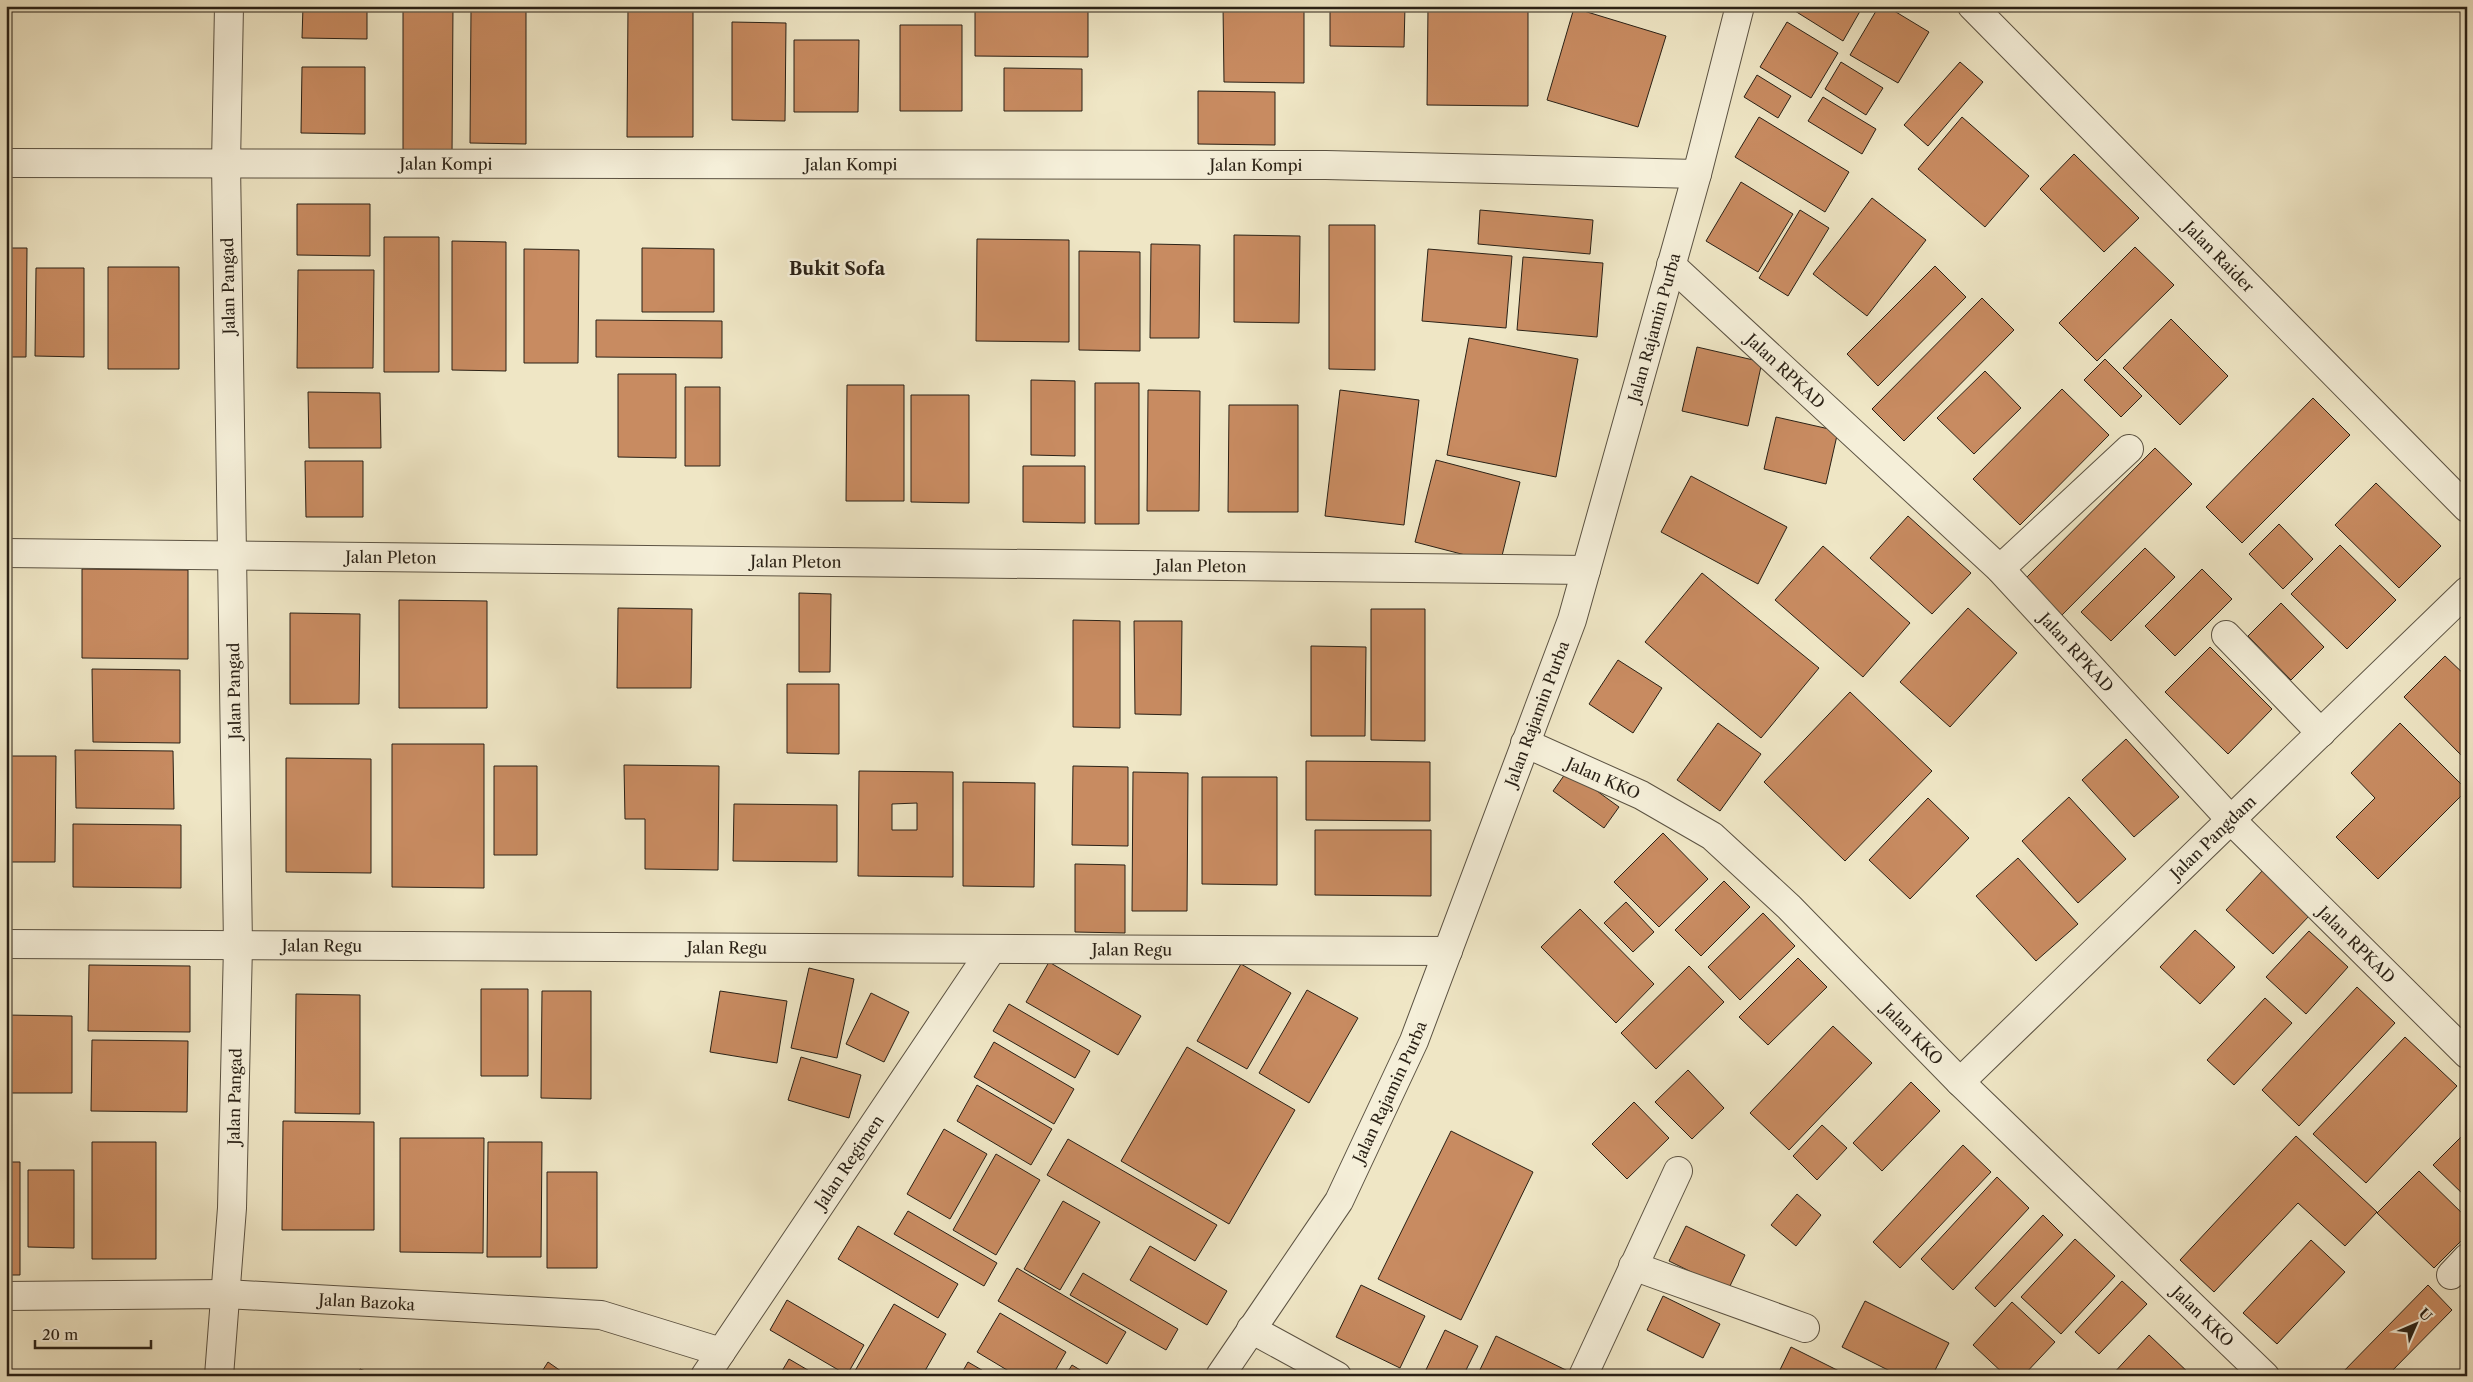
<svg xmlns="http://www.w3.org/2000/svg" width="2473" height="1382" viewBox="0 0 2473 1382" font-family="'Libre Caslon Text',serif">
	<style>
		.building { fill: #c88b61; stroke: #2a2116; fill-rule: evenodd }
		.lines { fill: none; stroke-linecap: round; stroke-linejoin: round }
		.minor-casing { stroke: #5b5242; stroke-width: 30 }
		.tertiary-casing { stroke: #5b5242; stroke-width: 30 }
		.minor { stroke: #f5efd9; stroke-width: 28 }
		.tertiary { stroke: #f5efd9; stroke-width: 28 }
		.labels { text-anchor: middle; stroke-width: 5; stroke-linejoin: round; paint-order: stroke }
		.street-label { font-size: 16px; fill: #2a2116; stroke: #f5efd9 }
		.neighbourhood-label { font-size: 18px; font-weight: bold; fill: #2a2116; stroke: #f5efd9 }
	</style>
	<rect width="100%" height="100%" fill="#efe6c5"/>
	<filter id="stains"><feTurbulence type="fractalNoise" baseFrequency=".004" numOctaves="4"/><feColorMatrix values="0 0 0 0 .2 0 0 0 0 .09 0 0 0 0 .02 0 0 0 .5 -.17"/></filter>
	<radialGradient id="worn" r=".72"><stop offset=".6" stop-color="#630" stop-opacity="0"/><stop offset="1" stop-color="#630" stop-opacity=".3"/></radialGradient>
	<!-- building -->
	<path class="building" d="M303 6H367V39L302 38Z
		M403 6H453L452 156 403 155Z
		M628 6H693V137H627Z
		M975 6H1088V57L975 56Z
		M1223 6H1304V83L1224 82Z
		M1330 6H1405L1404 47 1330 46Z
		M1428 6H1528V106L1427 105Z
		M1787 6H1863L1843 41Z
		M1879 6H1886L1929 32 1898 83 1850 55Z
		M1574 8 1666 36 1638 127 1547 100Z
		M471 10 526 11V144L470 143Z
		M732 22 786 23 785 121 732 120Z
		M1787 22 1838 53 1811 98 1760 67Z
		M900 25H962V111H900Z
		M794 40H859L858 112H794Z
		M1841 62 1883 88 1866 115 1825 89Z
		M1960 62 1983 82 1928 146 1904 125Z
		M302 67H365V134L301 133Z
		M1004 68 1082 69V111H1004Z
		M1757 75 1791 96 1778 118 1744 97Z
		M1198 91 1275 92V145L1198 144Z
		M1823 97 1876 129 1862 154 1808 121Z
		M1759 117 1849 172 1825 212 1735 157Z
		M1962 117 2029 176 1985 227 1918 169Z
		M2074 154 2139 218 2104 252 2040 189Z
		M1741 182 1793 214 1758 272 1706 241Z
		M1872 198 1926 240 1867 316 1813 274Z
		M297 204H370V256L297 255Z
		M1480 210 1593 220 1590 254 1478 244Z
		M1800 210 1829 228 1788 296 1759 278Z
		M1329 225H1375V370L1329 369Z
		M1234 235 1300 236 1299 323 1234 322Z
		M384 237H439V372H384Z
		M977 239 1069 240V342L976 341Z
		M452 241 506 242V371L452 370Z
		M1151 244 1200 245 1199 338H1150Z
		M2135 247 2174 285 2097 361 2059 323Z
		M6 248H27L26 357H6Z
		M642 248 714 249V312H642Z
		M524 249 579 250 578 363H524Z
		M1428 249 1512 256 1506 328 1422 321Z
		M1079 251 1140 252V351L1079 350Z
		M1523 257 1603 263 1597 337 1517 330Z
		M1935 266 1966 297 1878 386 1847 354Z
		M108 267H179V369H108Z
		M36 268H84V357L35 356Z
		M298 270H374L373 368H297Z
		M1982 298 2014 330 1904 441 1872 409Z
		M2171 319 2228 376 2180 425 2123 368Z
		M596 320 722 321V358L596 357Z
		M1469 338 1578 359 1556 477 1447 455Z
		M1697 347 1762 362 1748 426 1682 411Z
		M2105 359 2142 396 2121 417 2084 380Z
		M1985 371 2021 408 1974 454 1937 418Z
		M618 374H676V458L618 457Z
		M1031 380 1075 381V456L1031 455Z
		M1095 383H1139V524H1095Z
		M847 385H904V501H846Z
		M685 387H720V466H685Z
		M2062 389 2109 435 2020 525 1973 479Z
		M1148 390 1200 391 1199 511H1147Z
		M1340 390 1419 400 1404 525 1325 516Z
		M308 392 380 393 381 448H309Z
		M911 395H969V503L911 502Z
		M2313 398 2350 435 2242 543 2206 507Z
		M1229 405H1298V512H1228Z
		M1776 417 1838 431 1826 484 1764 469Z
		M2155 448 2192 484 2062 615 2025 579Z
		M1436 460 1520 482 1500 564 1415 542Z
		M305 461H363V517H306Z
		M1023 466H1085V523L1023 522Z
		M1691 476 1787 527 1758 584 1661 532Z
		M2376 483 2441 546 2399 588 2335 525Z
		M1908 516 1971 573 1932 614 1870 558Z
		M2279 524 2313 559 2283 589 2249 554Z
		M2340 545 2396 600 2347 649 2291 594Z
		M1823 546 1910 623 1863 677 1775 600Z
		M2145 548 2175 577 2111 641 2081 612Z
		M82 569 188 570V659L82 658Z
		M2202 569 2232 599 2175 656 2145 626Z
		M1702 573 1819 668 1761 738 1645 642Z
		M799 593 831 594 830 672H799Z
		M399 600 487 601V708H399Z
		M2281 603 2324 647 2291 680 2248 636Z
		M618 608 692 609 691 688H617Z
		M1968 608 2017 653 1950 727 1900 682Z
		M1371 609H1425V741L1371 740Z
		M290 613 360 614 359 704H290Z
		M1073 620 1120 621V728L1073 727Z
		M1134 621H1182L1181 715 1135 714Z
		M1311 646 1366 647 1365 736H1311Z
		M2210 647 2272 709 2228 754 2165 692Z
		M2445 656 2467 677V749L2461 755 2404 697Z
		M1618 660 1662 688 1633 733 1589 704Z
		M92 669 180 670V743L93 742Z
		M787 684H839V754L787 753Z
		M1850 692 1932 771 1845 861 1764 782Z
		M1718 723 1761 754 1720 811 1677 780Z
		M2400 723 2467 790 2378 879 2336 837 2375 798 2351 773Z
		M2126 739 2179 797 2134 837 2082 780Z
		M392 744H484V888L392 887Z
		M75 750 173 751 174 809 76 808Z
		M6 756H56L55 862H6Z
		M286 758 371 759V873L286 872Z
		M1306 761 1430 762V821L1306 820Z
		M624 765 719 766 718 870 645 869V819H625Z
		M494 766H537V855H494Z
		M1073 766 1128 767V846L1072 845Z
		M1568 770 1619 807 1604 828 1553 791Z
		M859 771 953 772V877L858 876ZM917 803V830H892V804Z
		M1133 772 1188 773 1187 911H1132Z
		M1202 777H1277V885L1202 884Z
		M963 782 1035 783 1034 887 963 886Z
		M2069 797 2126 859 2078 903 2022 841Z
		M1928 798 1969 838 1910 899 1869 860Z
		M734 804 837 805V862L733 861Z
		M73 824 181 825V888L73 887Z
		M1315 830H1431V896L1315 895Z
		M1663 833 1708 879 1659 927 1614 882Z
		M2018 858 2078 924 2036 961 1976 896Z
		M1075 864 1125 865V933L1075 932Z
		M2263 870 2310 915 2273 954 2226 910Z
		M1724 881 1750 907 1701 956 1675 930Z
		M1626 902 1654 932 1633 952 1604 923Z
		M1580 909 1654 984 1616 1023 1541 947Z
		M1763 913 1795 946 1740 1000 1708 967Z
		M2195 930 2235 967 2200 1004 2160 967Z
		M2309 931 2348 967 2306 1014 2266 977Z
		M1798 958 1827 987 1768 1045 1739 1017Z
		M1049 962 1141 1016 1118 1055 1026 1002Z
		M1241 964 1291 993 1247 1069 1197 1041Z
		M89 965 190 966V1032L88 1031Z
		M1689 966 1724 1002 1656 1069 1621 1033Z
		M809 968 854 979 837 1058 791 1048Z
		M2357 987 2395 1023 2299 1126 2262 1090Z
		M481 989H528V1076H481Z
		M1307 990 1358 1018 1309 1103 1259 1073Z
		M542 991H591V1099L541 1098Z
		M720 991 787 1001 777 1063 710 1052Z
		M871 993 909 1012 884 1062 846 1044Z
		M296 994 360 995V1114L295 1113Z
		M2265 998 2292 1023 2234 1085 2207 1060Z
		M1009 1004 1090 1051 1075 1078 993 1031Z
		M6 1015 72 1016V1093H6Z
		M1833 1026 1872 1063 1789 1150 1750 1113Z
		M2405 1037 2457 1086 2366 1183 2313 1134Z
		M92 1040 188 1041 187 1112 91 1111Z
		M994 1042 1074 1089 1054 1124 974 1077Z
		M1187 1047 1295 1110 1229 1224 1121 1161Z
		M801 1057 861 1075 849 1118 788 1100Z
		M1688 1070 1724 1108 1692 1139 1655 1102Z
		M1911 1082 1940 1111 1882 1171 1853 1143Z
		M977 1085 1052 1129 1031 1165 957 1121Z
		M1634 1102 1669 1138 1627 1179 1592 1144Z
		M283 1121 374 1122V1230H282Z
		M1822 1125 1847 1148 1817 1180 1793 1156Z
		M944 1129 987 1154 950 1219 907 1194Z
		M1451 1131 1533 1172 1461 1320 1378 1279Z
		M2467 1131V1198L2433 1165Z
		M2296 1136 2377 1212 2345 1246 2298 1203 2214 1292 2180 1260Z
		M400 1138H484L483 1253 400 1252Z
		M1068 1139 1217 1225 1195 1261 1047 1175Z
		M92 1142H156V1259H92Z
		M488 1142H542L541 1257H487Z
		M1963 1145 1991 1172 1900 1268 1873 1242Z
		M996 1154 1040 1180 996 1255 953 1230Z
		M6 1162H20V1275H6Z
		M28 1170H74V1248L28 1247Z
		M2419 1171 2467 1218V1235L2434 1268 2377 1213Z
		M547 1172H597V1268H547Z
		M1997 1177 2029 1208 1953 1290 1921 1259Z
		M1797 1194 1821 1215 1796 1246 1771 1225Z
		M1063 1201 1100 1222 1060 1290 1024 1269Z
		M908 1211 997 1263 984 1286 894 1234Z
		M2043 1215 2063 1235 1995 1307 1975 1288Z
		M858 1226 958 1284 938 1318 838 1259Z
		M1686 1226 1745 1255 1728 1290 1669 1261Z
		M2075 1239 2115 1276 2061 1334 2021 1297Z
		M2311 1240 2345 1272 2277 1344 2243 1313Z
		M1150 1246 1227 1291 1207 1325 1130 1280Z
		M1017 1268 1126 1332 1107 1364 998 1301Z
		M1083 1273 1178 1329 1166 1350 1070 1295Z
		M2122 1281 2147 1304 2099 1354 2075 1332Z
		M1361 1285 1425 1316 1400 1368 1336 1337Z
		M2428 1285 2452 1310 2387 1376H2339Z
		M1663 1296 1720 1324 1703 1358 1647 1330Z
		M787 1300 864 1345 847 1375 770 1330Z
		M1865 1301 1949 1343 1932 1376H1900L1842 1347Z
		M2012 1302 2055 1342 2023 1376H2006L1973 1345Z
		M894 1304 946 1334 922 1376H852Z
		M1000 1313 1066 1352 1052 1376H1017L977 1352Z
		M1445 1330 1478 1346 1463 1376H1423Z
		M2149 1335 2192 1376H2111Z
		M1496 1336 1572 1373 1570 1376H1477Z
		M1791 1347 1849 1376H1777Z
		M789 1359 818 1376H779Z
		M548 1362 568 1376H539Z
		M968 1362 992 1376H960Z
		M1072 1365 1090 1376H1065Z
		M360 1369 379 1376H358Z"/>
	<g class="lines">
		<defs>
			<g id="minor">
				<path id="s1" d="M1972 6 2467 508"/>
				<path id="s2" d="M6 163 1326 165 1697 174"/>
				<path id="s3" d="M1671 265 2000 569 2231 820 2467 1054"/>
				<path id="s4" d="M6 553 1586 570"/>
				<path d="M2000 569 2129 449"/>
				<path d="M2226 635 2321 733"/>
				<path id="s5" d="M1525 743 1641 795 1712 836 1789 907 1960 1082 2265 1376"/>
				<path id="s6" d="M6 944 1448 951"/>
				<path id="s7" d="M1960 1082 2467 591"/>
				<path d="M1633 1266 1805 1328"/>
				<path d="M2451 1275 2467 1258"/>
				<path id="s8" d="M6 1296 226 1294 601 1315 721 1352"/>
				<path d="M1251 1329 1337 1376"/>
				<path id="s9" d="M219 1376 232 1208 238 945 226 164 229 6"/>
				<path id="s10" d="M705 1376 992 949"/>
				<path d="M1583 1376 1678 1171"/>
			</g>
			<g id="tertiary">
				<path id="s11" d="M1220 1376 1339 1201 1414 1041 1572 620 1697 174 1740 6"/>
			</g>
		</defs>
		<!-- minor casing -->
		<use href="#minor" class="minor-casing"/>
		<!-- tertiary casing -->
		<use href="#tertiary" class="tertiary-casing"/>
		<!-- minor -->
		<use href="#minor" class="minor"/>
		<!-- tertiary -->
		<use href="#tertiary" class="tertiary"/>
	</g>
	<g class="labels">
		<!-- street labels -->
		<g class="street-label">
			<text dy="6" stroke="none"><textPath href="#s2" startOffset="440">Jalan Kompi</textPath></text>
			<text dy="6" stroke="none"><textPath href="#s2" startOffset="845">Jalan Kompi</textPath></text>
			<text dy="6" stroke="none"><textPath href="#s2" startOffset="1250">Jalan Kompi</textPath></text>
			<text dy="6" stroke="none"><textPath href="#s1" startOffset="352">Jalan Raider</textPath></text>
			<text transform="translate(228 286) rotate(-91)" y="6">Jalan Pangad</text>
			<text dy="6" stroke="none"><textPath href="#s11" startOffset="1142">Jalan Rajamin Purba</textPath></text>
			<text dy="6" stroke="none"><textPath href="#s3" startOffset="156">Jalan RPKAD</textPath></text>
			<text dy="6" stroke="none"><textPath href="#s4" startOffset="385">Jalan Pleton</textPath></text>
			<text dy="6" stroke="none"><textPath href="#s4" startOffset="790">Jalan Pleton</textPath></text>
			<text dy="6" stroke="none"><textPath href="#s4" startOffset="1195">Jalan Pleton</textPath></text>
			<text dy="6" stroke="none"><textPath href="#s3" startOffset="561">Jalan RPKAD</textPath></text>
			<text transform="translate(234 691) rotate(-91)" y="6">Jalan Pangad</text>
			<text dy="6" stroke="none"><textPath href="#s11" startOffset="738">Jalan Rajamin Purba</textPath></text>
			<text dy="6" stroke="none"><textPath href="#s5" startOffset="86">Jalan KKO</textPath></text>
			<text dy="6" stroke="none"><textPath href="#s7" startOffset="352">Jalan Pangdam</textPath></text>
			<text dy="6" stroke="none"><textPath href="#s6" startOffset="316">Jalan Regu</textPath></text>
			<text dy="6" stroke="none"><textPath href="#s3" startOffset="966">Jalan RPKAD</textPath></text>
			<text dy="6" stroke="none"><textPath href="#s6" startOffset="721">Jalan Regu</textPath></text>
			<text dy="6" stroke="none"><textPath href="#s6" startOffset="1126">Jalan Regu</textPath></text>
			<text dy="6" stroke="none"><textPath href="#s5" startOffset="491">Jalan KKO</textPath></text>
			<text dy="6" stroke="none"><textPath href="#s11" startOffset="332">Jalan Rajamin Purba</textPath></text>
			<text dy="6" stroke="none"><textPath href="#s9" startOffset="280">Jalan Pangad</textPath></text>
			<text dy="6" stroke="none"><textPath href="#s10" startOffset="258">Jalan Regimen</textPath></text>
			<text dy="6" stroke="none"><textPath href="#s8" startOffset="361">Jalan Bazoka</textPath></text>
			<text dy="6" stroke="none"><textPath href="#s5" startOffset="896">Jalan KKO</textPath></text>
		</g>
		<!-- neighbourhood labels -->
		<g class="neighbourhood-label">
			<text x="837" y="275">Bukit Sofa</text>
		</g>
	</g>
	<!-- margin -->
	<rect width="2473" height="1382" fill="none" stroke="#efe6c5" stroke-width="25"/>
	<rect x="8" y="8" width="2458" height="1367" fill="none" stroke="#2a2116" stroke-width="2.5"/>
	<rect x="12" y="12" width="2448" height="1357" fill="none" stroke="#2a2116"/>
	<!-- north arrow -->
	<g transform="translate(2416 1324) rotate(45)" stroke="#f5efd9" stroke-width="4" paint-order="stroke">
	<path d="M0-4L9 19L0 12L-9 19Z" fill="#2a2116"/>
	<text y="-8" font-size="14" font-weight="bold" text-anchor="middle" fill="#2a2116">U</text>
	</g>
	<!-- scale -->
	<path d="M35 1340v8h116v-8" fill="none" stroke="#2a2116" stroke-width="2.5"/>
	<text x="42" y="1340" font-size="15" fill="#2a2116" stroke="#f5efd9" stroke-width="4" paint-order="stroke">20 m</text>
	<rect width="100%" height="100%" filter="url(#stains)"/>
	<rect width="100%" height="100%" fill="url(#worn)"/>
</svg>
